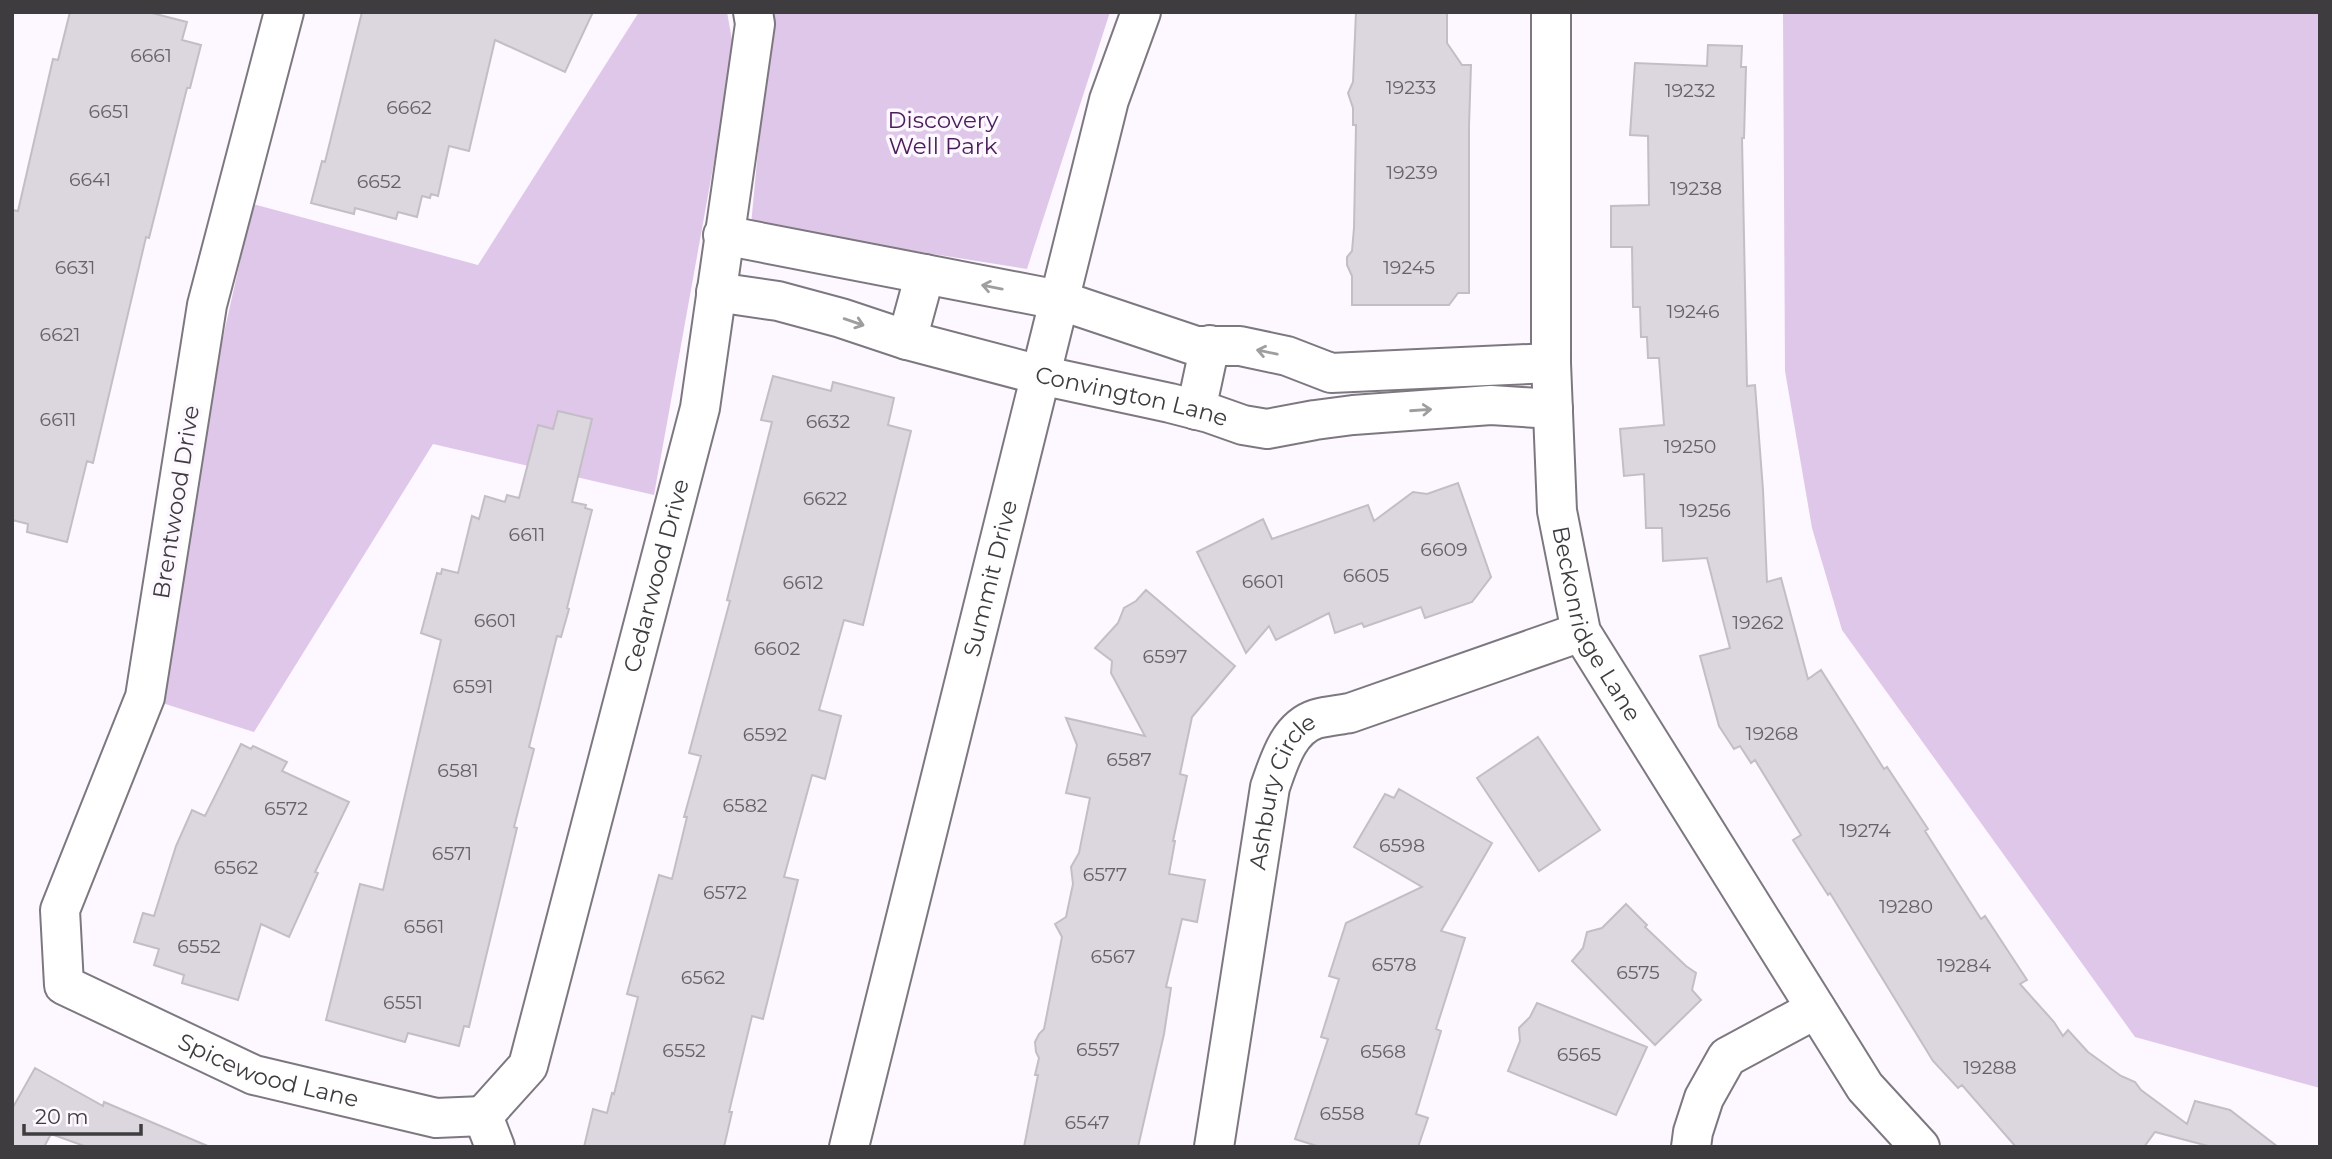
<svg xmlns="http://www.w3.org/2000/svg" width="2332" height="1159" viewBox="0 0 2332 1159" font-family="Montserrat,sans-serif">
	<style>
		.green { fill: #dfc7e9 }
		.building { fill: #dcd6de; stroke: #c3bec5; stroke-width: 2 }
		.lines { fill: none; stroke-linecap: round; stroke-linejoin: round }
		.minor-casing { stroke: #7d787f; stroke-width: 42 }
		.minor { stroke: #fff; stroke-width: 38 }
		.oneway { stroke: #9e9e9f }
		.labels { text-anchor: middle; stroke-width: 7; stroke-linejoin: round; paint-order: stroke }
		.number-label { font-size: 19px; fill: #666267 }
		.park-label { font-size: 23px; fill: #491c5a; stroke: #fdf7ff }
		.street-label { font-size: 23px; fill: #3e3c3f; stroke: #fdf7ff }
	</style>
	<rect width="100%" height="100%" fill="#fdf7ff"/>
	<!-- green -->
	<path class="green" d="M639 12H727L734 51 654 495 433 444 254 732 159 702 184 580 203 426 253 204 478 265Z
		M771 12H1110L1027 269 751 225Z
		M1783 12H2320V1088L2135 1037 1842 630 1812 528 1785 371Z"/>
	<!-- building -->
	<path class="building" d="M70 12H148L187 22 182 40 201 45 190 88H187L149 238 146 237 93 463 87 461 67 542 27 532 28 524 12 520V210L18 211 53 59 58 60Z
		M362 12H593L565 72 495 40 469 151 449 146 438 196 431 194 430 198 422 196 417 217 398 212 396 219 355 208 354 214 311 203 322 161 325 162Z
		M1356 12H1447V43L1462 65H1471L1469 126V293H1458L1449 305H1352V276L1347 265V257L1352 251 1354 228 1356 125H1353V108L1348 93 1353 82Z
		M1708 45 1742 46 1741 67H1746L1744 138H1742L1747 386 1755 385 1763 490 1767 582 1781 578 1808 679 1821 670 1884 769 1887 767 1928 829 1925 831 1981 919 1985 916 2027 980 2020 984 2054 1022 2063 1036 2068 1030 2088 1052 2121 1076 2135 1082 2141 1090 2187 1124 2195 1101 2230 1110 2278 1147H2212L2155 1132 2144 1147H2016L1962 1085 1958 1088 1933 1061 1830 893 1828 895 1793 840 1801 835 1755 760 1751 763 1740 746 1734 749 1719 726 1700 656 1730 648 1707 558 1663 561 1662 528H1646L1644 474 1624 476 1620 429 1664 425 1659 358H1648L1647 337H1641L1640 307H1633L1632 247H1611V206L1649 205 1648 136 1630 135 1635 63 1707 66Z
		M773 376 831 391 833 382 894 398 888 425 911 431 899 480 863 625 844 620 819 710 841 716 825 779 812 775 784 877 798 880 763 1019 752 1016 729 1112H732L724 1147H584L593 1109 607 1113 612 1093 614 1094 638 997 627 994 659 875 672 879 687 817H684L701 756 689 753 730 601 727 600 772 422 761 420Z
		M558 411 592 419 572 502 586 505 585 508 592 510 567 608 569 609 561 637 557 636 529 747 534 749 514 827 517 828 469 1027 464 1026 459 1046 408 1033 405 1042 326 1020 360 884 383 890 441 640 421 633 437 573 441 574 442 569 458 573 472 516 479 519 485 496 505 502 507 495 519 498 538 425 553 429Z
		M1458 483 1491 577 1472 602 1425 618 1421 607 1364 627 1362 623 1335 633 1329 613 1276 640 1269 626 1246 653 1197 552 1263 519 1272 539 1368 505 1374 521 1413 492 1427 494Z
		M1146 590 1235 666 1192 717 1180 774 1187 776 1173 841H1175L1169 874 1205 880 1197 922 1182 919 1166 987 1171 988 1164 1034 1138 1147H1024L1038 1075H1035L1039 1058 1036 1052 1035 1042 1039 1034 1044 1029 1062 937 1055 924 1066 917 1073 884 1071 867 1079 853 1090 798 1066 793 1077 745 1066 718 1145 736 1111 673 1112 661 1095 648 1118 623 1124 608 1136 601Z
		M1538 737 1600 830 1539 871 1477 778Z
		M241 744 251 749 253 746 287 762 282 771 349 802 315 872 318 873 289 937 261 924 238 1000 182 983 184 975 154 965 159 949 134 942 143 913 154 916 176 846 192 810 205 816Z
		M1399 789 1492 843 1441 931 1465 938 1436 1029 1441 1031 1416 1114 1428 1118 1418 1147H1320L1295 1139 1328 1039 1321 1037 1339 979 1329 976 1346 923 1422 887 1354 847 1385 794 1394 798Z
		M1626 904 1647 925 1645 927 1686 966 1696 973 1692 990 1701 1000 1655 1045 1572 961 1583 948 1587 932 1602 928Z
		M1537 1003 1647 1047 1616 1115 1508 1071 1520 1041 1519 1028 1530 1017Z
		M35 1068 103 1106 104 1102 210 1147H87L51 1134 44 1147H12V1109Z"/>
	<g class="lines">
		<defs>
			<g id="minor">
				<path id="s1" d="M284 12 207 305 145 697 60 910 64 985 254 1075 436 1118 483 1116"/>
				<path id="s2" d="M1551 12V363L1557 511 1581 632 1865 1087 1920 1147"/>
				<path d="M723 235 1059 300 1196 346H1240L1287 356 1331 373 1551 363"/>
				<path id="s3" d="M716 292 778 301 841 318 907 340 1040 375 1170 403 1209 413 1243 425 1267 429 1315 420 1353 415 1491 405 1553 409"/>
				<path d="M907 340 925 274"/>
				<path d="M1196 410 1210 345"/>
				<path id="s4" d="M483 1116 528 1066 700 408 755 24 753 12"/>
				<path d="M483 1116 495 1147"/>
				<path id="s5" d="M849 1147 1109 100 1141 12"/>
				<path id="s6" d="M1214 1147 1270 787C1279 762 1288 728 1316 719 1327 716 1339 715 1350 713L1581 632"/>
				<path d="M1691 1147 1693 1132 1704 1098 1727 1057 1816 1009"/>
			</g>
		</defs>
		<!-- minor casing -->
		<use href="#minor" class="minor-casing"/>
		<!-- minor -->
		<use href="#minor" class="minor"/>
	</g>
	<!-- one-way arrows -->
	<defs><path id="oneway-shaft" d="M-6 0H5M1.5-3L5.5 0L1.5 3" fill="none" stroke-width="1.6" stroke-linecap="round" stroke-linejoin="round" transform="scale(1.75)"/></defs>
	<g class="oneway">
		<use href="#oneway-shaft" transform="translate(992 287) rotate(-169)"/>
		<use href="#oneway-shaft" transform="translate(854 322) rotate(19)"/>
		<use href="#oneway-shaft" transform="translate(1267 352) rotate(-168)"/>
		<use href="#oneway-shaft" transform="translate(1421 410) rotate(-4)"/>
	</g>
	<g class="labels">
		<!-- number labels -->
		<g class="number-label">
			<text x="151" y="62">6661</text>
			<text x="1411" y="94">19233</text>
			<text x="1690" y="97">19232</text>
			<text x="409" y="114">6662</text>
			<text x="109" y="118">6651</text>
			<text x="1412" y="179">19239</text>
			<text x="90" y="186">6641</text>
			<text x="379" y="188">6652</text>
			<text x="1696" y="195">19238</text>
			<text x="75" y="274">6631</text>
			<text x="1409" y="274">19245</text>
			<text x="1693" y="318">19246</text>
			<text x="60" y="341">6621</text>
			<text x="58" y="426">6611</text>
			<text x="828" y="428">6632</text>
			<text x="1690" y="453">19250</text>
			<text x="825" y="505">6622</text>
			<text x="1705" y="517">19256</text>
			<text x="527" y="541">6611</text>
			<text x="1444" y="556">6609</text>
			<text x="1366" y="582">6605</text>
			<text x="1263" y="588">6601</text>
			<text x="803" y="589">6612</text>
			<text x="495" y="627">6601</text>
			<text x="1758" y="629">19262</text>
			<text x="777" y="655">6602</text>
			<text x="1165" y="663">6597</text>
			<text x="473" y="693">6591</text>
			<text x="1772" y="740">19268</text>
			<text x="765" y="741">6592</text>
			<text x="1129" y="766">6587</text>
			<text x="458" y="777">6581</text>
			<text x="745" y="812">6582</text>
			<text x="286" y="815">6572</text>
			<text x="1865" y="837">19274</text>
			<text x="1402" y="852">6598</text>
			<text x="452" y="860">6571</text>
			<text x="236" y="874">6562</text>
			<text x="1105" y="881">6577</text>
			<text x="725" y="899">6572</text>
			<text x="1906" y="913">19280</text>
			<text x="424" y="933">6561</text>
			<text x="199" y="953">6552</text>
			<text x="1113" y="963">6567</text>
			<text x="1394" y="971">6578</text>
			<text x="1964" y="972">19284</text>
			<text x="1638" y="979">6575</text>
			<text x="703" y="984">6562</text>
			<text x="403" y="1009">6551</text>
			<text x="1098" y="1056">6557</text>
			<text x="684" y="1057">6552</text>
			<text x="1383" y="1058">6568</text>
			<text x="1579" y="1061">6565</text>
			<text x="1990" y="1074">19288</text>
			<text x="1342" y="1120">6558</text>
			<text x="1087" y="1129">6547</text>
		</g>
		<!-- park labels -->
		<g class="park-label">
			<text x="943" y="128">Discovery<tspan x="943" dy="26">Well Park</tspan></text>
		</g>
		<!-- street labels -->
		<g class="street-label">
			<text dy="8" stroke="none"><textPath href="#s3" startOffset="429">Convington Lane</textPath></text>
			<text transform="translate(176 502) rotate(-81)" y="8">Brentwood Drive</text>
			<text dy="8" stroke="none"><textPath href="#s4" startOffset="574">Cedarwood Drive</textPath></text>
			<text dy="8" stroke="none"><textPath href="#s5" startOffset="586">Summit Drive</textPath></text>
			<text dy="8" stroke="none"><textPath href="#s2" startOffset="620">Beckonridge Lane</textPath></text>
			<text dy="8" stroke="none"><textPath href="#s6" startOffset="364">Ashbury Circle</textPath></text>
			<text dy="8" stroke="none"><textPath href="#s1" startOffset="1227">Spicewood Lane</textPath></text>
		</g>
	</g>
	<!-- border -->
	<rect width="2332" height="1159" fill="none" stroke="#3e3c3f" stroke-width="28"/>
	<!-- scale -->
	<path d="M24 1124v10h117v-10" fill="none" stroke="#3e3c3f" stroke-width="3.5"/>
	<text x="35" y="1124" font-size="21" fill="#3e3c3f" stroke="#fdf7ff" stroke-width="5" paint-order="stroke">20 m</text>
</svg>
